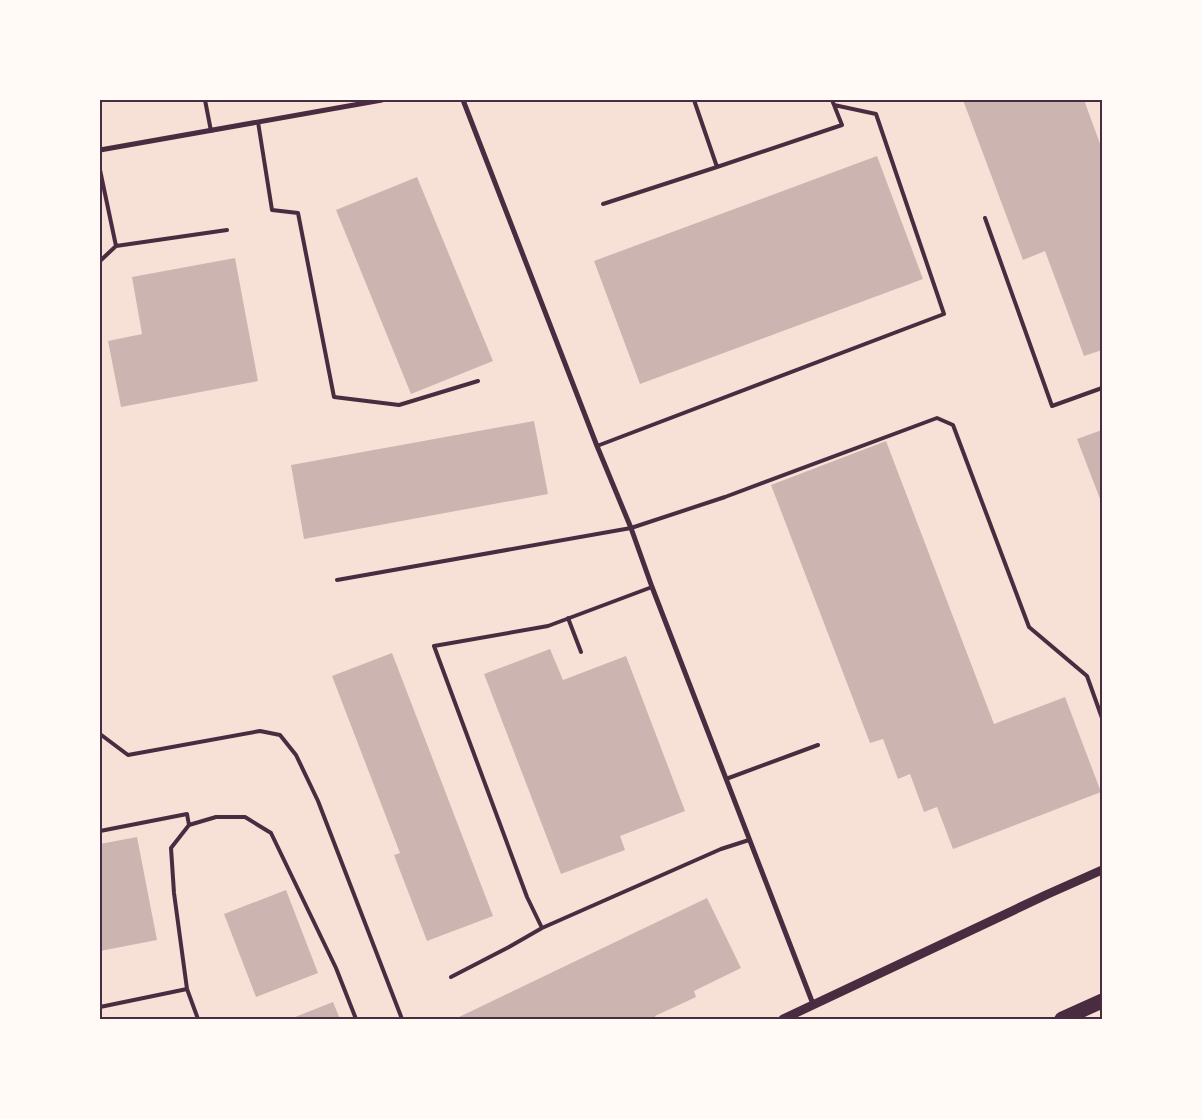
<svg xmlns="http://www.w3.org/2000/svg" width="1202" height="1119" viewBox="0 0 1202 1119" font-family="Cabin,sans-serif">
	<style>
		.building { fill: #ccb4b1 }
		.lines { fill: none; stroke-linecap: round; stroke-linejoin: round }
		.service { stroke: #4a2c40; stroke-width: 4 }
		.minor { stroke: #4a2c40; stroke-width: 5 }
		.tertiary { stroke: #4a2c40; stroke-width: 9 }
		.motorway { stroke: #4a2c40; stroke-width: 15 }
		.neatline { fill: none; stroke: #4a2c40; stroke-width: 2 }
	</style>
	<rect width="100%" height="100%" fill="#f7e1d7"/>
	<!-- building -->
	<path class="building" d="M963 100H1084L1102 149V350L1084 356 1045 251 1023 260Z
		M877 156 923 279 640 384 594 261Z
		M417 177 493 361 411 394 336 210Z
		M235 258 258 381 121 407 108 341 142 334 132 277Z
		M534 421 548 494 304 539 291 465Z
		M1102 430V504L1077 439Z
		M886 441 994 724 1065 697 1101 792 953 849 937 807 924 812 910 774 898 779 883 739 870 743 771 485Z
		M550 649 563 680 626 656 685 811 620 836 625 850 561 874 484 674Z
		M392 653 493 916 427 941 394 855 400 853 332 676Z
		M137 837 157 940 100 951V844Z
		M286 890 318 973 256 997 224 914Z
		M707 898 741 968 694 991 696 997 655 1016 656 1019H455Z
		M333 1002 340 1019H290Z"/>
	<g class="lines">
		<!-- service -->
		<path class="service" d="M205 100 211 131
			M258 122 272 210 298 213 334 397 399 405 478 381
			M717 167 842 125 832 100
			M100 170 116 246 100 261
			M603 204 717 167 694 100
			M985 218 1052 406 1102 388
			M116 246 227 230
			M597 446 944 314 876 114 834 105
			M337 580 631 528 725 497 937 418 953 425 1029 627 1087 676 1102 718
			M568 618 581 652
			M100 734 128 755 260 731 280 735 296 755 318 801 402 1019
			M726 779 818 745
			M100 831 187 814 189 825
			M542 928 527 897 434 646 548 626 652 587
			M451 977 509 947 542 928 721 849 749 840
			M100 1007 187 989
			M198 1019 187 989 174 893 171 848 189 825 216 817H245L271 833 336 968 356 1019"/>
		<!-- minor -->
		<path class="minor" d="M463 100 597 446 631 528 652 587 813 1004
			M100 150 382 100"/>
		<!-- tertiary -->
		<path class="tertiary" d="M783 1019 1048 894 1102 870"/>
		<!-- motorway -->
		<path class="motorway" d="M1062 1019 1102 1001"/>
	</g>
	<!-- border -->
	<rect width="1202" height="1119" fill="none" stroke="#fffaf5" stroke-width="202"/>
	<rect x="101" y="101" width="1000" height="917" class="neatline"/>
</svg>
